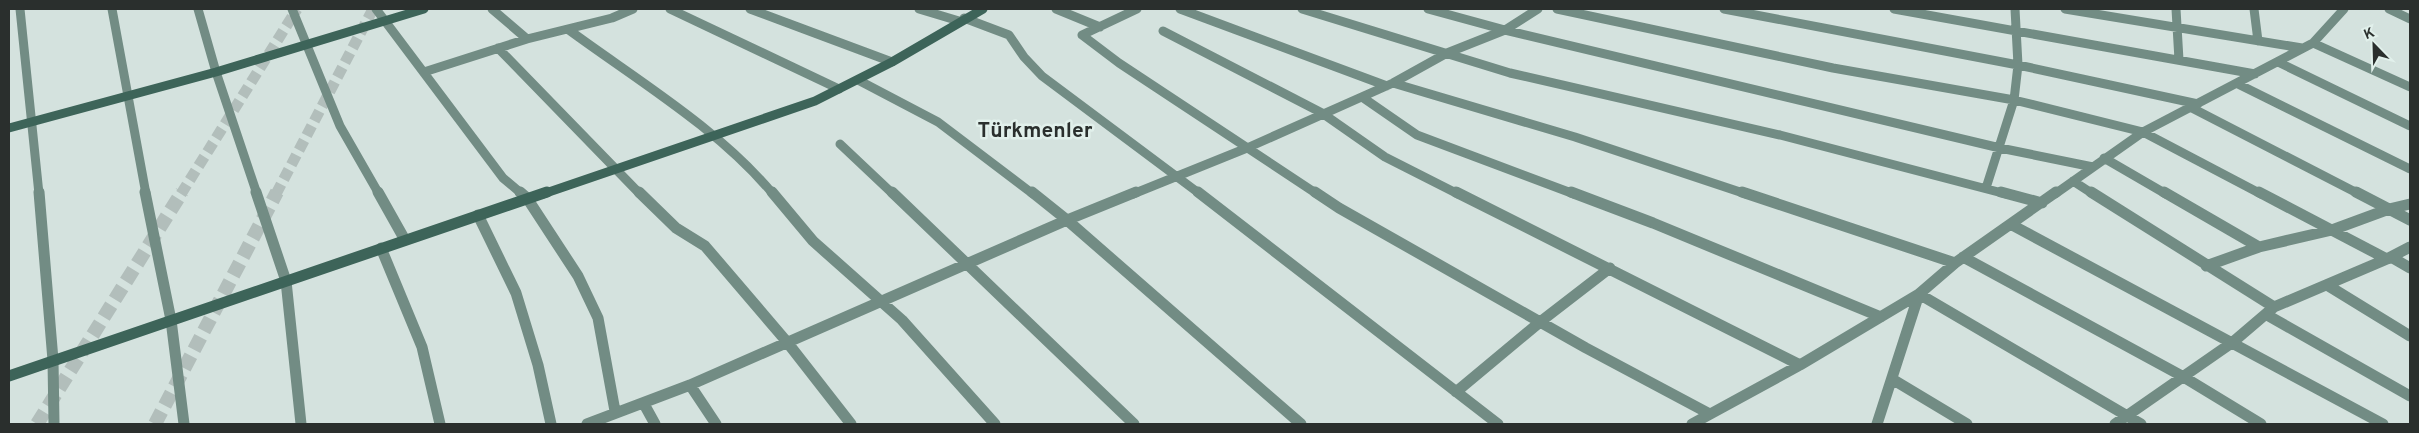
<svg xmlns="http://www.w3.org/2000/svg" width="2419" height="433" viewBox="0 0 2419 433" font-family="Overpass,sans-serif">
	<style>
		.lines { fill: none; stroke-linecap: round; stroke-linejoin: round }
		.primary-tunnel-far1 { stroke: #b2bebb; stroke-width: 11; stroke-dasharray: 11 5.5; stroke-linecap: butt }
		.primary-tunnel { stroke: #b2bebb; stroke-width: 14; stroke-dasharray: 14 7; stroke-linecap: butt }
		.street-far1 { stroke: #728c84; stroke-width: 9 }
		.street { stroke: #728c84; stroke-width: 11 }
		.secondary-far1 { stroke: #3d6459; stroke-width: 9 }
		.secondary { stroke: #3d6459; stroke-width: 11 }
		.labels { text-anchor: middle; stroke-width: 5; stroke-linejoin: round; paint-order: stroke }
		.district-label { font-size: 21px; font-weight: bold; fill: #2a2f2d; stroke: #e1f0eb }
	</style>
	<rect width="100%" height="100%" fill="#d4e2de"/>
	<g class="lines">
		<!-- primary-tunnel-far1 -->
		<path class="primary-tunnel-far1" d="M181 194 297 9
			M276 194 373 9"/>
		<!-- primary-tunnel -->
		<path class="primary-tunnel" d="M37 424 182 192
			M155 424 277 192"/>
		<!-- street-far1 -->
		<path class="street-far1" d="M20 9 39 194
			M112 9 146 194
			M198 9 216 72 257 194
			M292 9 340 126 379 194
			M376 9 503 178 522 194
			M492 9 527 39
			M670 9 839 89
			M750 9 892 62
			M919 9 959 21
			M1056 9 1100 27
			M1137 9 1082 35 1119 63 1317 194
			M1180 9 1387 86
			M1302 9 1510 73 1780 135 2006 194
			M1428 9 1505 30 2000 148 2093 167
			M1557 9 1833 68 2014 100 2143 132 2261 194
			M1724 9 2018 65 2198 104
			M1894 9 2255 74
			M2065 9 2302 48
			M2176 9 2179 60
			M2254 9 2258 41
			M2389 9 2410 19
			M964 18 1009 35 1024 57 1042 76 1200 194
			M569 30C637 80 719 129 773 194
			M1163 31 1322 113 1385 157 1458 194
			M2313 43 2410 87
			M498 48 640 194
			M2278 62 2410 126
			M424 72 527 39 612 18 633 9
			M858 80 938 122 1033 194
			M1393 83 1575 137 1746 194
			M2238 84 2410 169
			M1362 97 1417 135 1574 194
			M2192 108 2359 194
			M840 144 893 194
			M2104 158 2166 194
			M2073 181 2093 194
			M1986 188 2014 100 2018 65 2015 9
			M1133 194 1247 148 1393 83 1447 53 1505 30 1538 9
			M2055 194 2143 132 2313 43 2344 9"/>
		<!-- street -->
		<path class="street" d="M39 192 53 360 54 424
			M145 192 171 320 184 424
			M256 192 286 281 301 424
			M378 192 405 240
			M520 192 527 198 578 276 598 318 615 411
			M639 192 676 228 705 246 787 342 851 424
			M772 192 813 241 902 320 995 424
			M892 192 1134 424
			M1032 192 1067 220 1301 424
			M1198 192 1498 424
			M1315 192 1339 208 1586 348 1708 413
			M1456 192 1800 365
			M1571 192 1653 223 1881 317
			M1742 192 1955 263
			M2001 192 2042 203
			M2091 192 2274 307
			M2164 192 2259 247
			M2259 192 2387 259
			M2356 192 2410 220
			M478 215 516 293 538 365 551 424
			M2012 225 2383 424
			M381 248 422 347 440 424
			M1963 257 2182 376 2261 424
			M2391 257 2410 268
			M2206 266 2259 247 2332 230 2389 209 2410 204
			M2327 285 2410 336
			M2267 315 2410 396
			M1892 379 1967 424
			M690 385 716 424
			M1456 392 1540 322 1610 268
			M644 404 655 424
			M587 424 690 385 1067 220 1136 192
			M1692 424 1800 365 1919 294 1955 263 2056 192
			M1877 424 1919 294 2141 424
			M2115 424 2233 342 2274 307 2387 259 2410 247"/>
		<!-- secondary-far1 -->
		<path class="secondary-far1" d="M9 128 216 72 424 9
			M543 194 815 101 892 62 983 9"/>
		<!-- secondary -->
		<path class="secondary" d="M9 376 547 192"/>
	</g>
	<g class="labels">
		<!-- district labels -->
		<g class="district-label">
			<text x="1035" y="137">Türkmenler</text>
		</g>
	</g>
	<!-- border -->
	<rect width="2419" height="433" fill="none" stroke="#2a2f2d" stroke-width="20"/>
	<!-- north arrow -->
	<g transform="translate(2374 45) rotate(337)" stroke="#e1f0eb" stroke-width="4" paint-order="stroke">
	<path d="M0-4L9 19L0 12L-9 19Z" fill="#2a2f2d"/>
	<text y="-8" font-size="14" font-weight="bold" text-anchor="middle" fill="#2a2f2d">K</text>
	</g>
</svg>
